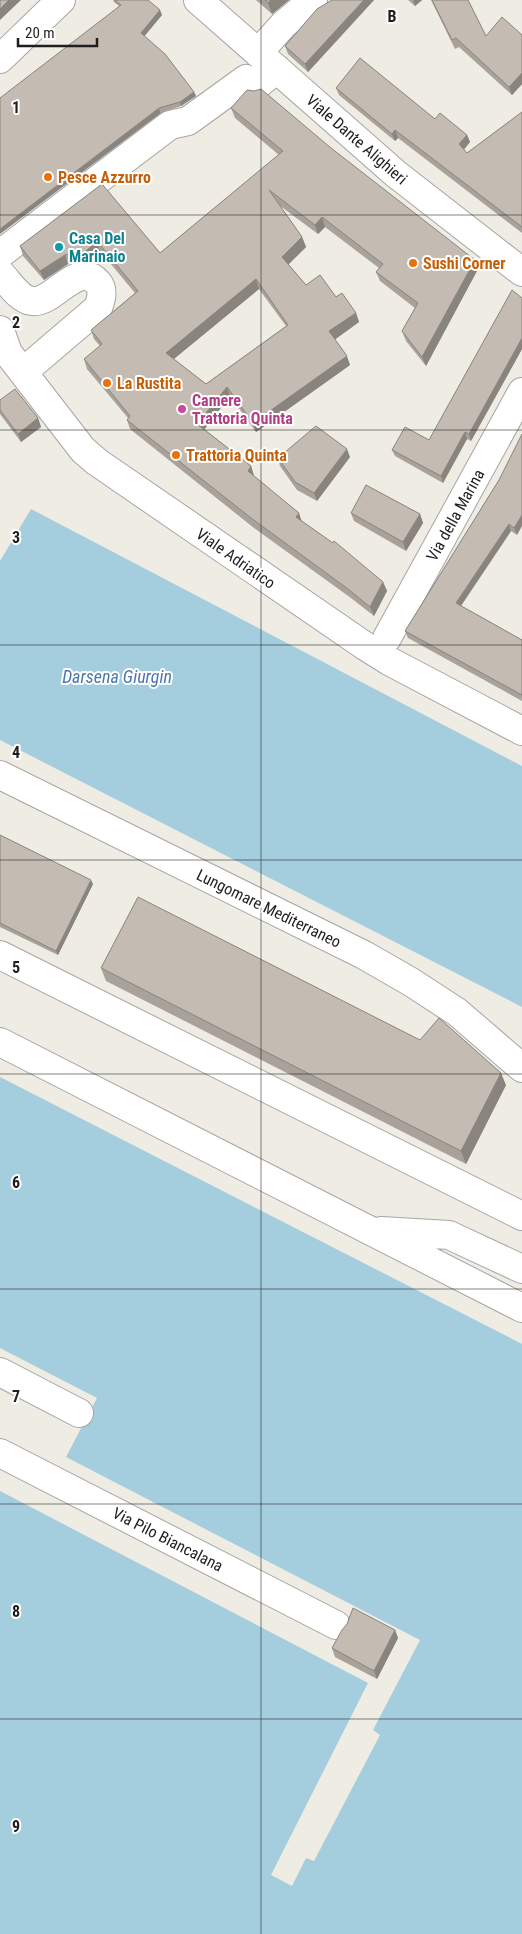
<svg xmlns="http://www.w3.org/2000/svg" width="522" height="1934" viewBox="0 0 522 1934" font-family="'Roboto Condensed',sans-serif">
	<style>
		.water { fill: #a4cddd }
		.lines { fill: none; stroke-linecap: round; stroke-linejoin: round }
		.minor-casing { stroke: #a5a5a5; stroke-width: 30 }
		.minor { stroke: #fff; stroke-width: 28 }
		.wall { fill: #a9a29a; fill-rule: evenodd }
		.shaded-wall { fill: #89847d }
		.building { fill: #c4bcb3; stroke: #89847d; fill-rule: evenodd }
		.grid { fill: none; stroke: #1e1e1e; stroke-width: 1; stroke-opacity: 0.55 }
		.food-dot { fill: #e8710a; stroke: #fff; stroke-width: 2 }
		.culture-dot { fill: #0f9aa8; stroke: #fff; stroke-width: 2 }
		.hotel-dot { fill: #d1479c; stroke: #fff; stroke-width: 2 }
		.labels { text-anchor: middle; stroke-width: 4; stroke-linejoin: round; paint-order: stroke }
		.street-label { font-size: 16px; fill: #1e1e1e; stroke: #fff }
		.food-label { font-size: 16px; font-weight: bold; fill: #c56008; stroke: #fff; text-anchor: start }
		.culture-label { font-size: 16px; font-weight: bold; fill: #0d838f; stroke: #fff; text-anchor: start }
		.hotel-label { font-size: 16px; font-weight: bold; fill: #b23c85; stroke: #fff; text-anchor: start }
		.water-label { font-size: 18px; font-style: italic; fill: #4a77ae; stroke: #fff }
		.grid-label { font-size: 16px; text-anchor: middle; font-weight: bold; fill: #1e1e1e; stroke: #fff; stroke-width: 4; stroke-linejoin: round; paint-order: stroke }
	</style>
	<rect width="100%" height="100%" fill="#efece4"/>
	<!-- water -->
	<path class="water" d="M31 509 522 766V1007L0 740V561Z
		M0 1077 522 1344V1934H0V1491L368 1683 271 1875 292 1886 306 1858 314 1861 380 1735 373 1730 420 1640 66 1457 97 1398 0 1348Z"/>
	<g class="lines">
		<defs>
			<path id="minor" d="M198 0 396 174 522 272
				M258 53 284 24 313 0
				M0 59 61 0
				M0 254 170 125 188 121 246 79 257 85 277 69
				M0 273C9 282 18 299 32 301 54 304 77 259 98 283 104 290 101 300 98 308L23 372
				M0 330 8 353 83 450 97 462 365 646 389 661 522 731
				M387 638 522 392
				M0 775 364 955 411 982 457 1012 522 1068
				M0 955 522 1216
				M0 1042 522 1308
				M381 1231 449 1235 522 1269
				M0 1372 79 1413
				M0 1453 336 1625"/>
		</defs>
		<!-- minor casing -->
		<use href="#minor" class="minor-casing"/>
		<!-- minor -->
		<use href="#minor" class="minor"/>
	</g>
	<!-- wall -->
	<path class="wall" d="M113 0H148L162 15 144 36 194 92 196 96 181 106 161 113 119 6 114 2Z
		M256 0H289L272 14Z
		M332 0H374L308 72 288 54 285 46Z
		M408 0H422L415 6Z
		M431 0H468L486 36 522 35V84L512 95 459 47 455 49Z
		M336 88 435 119 467 135 470 142 464 150 467 153 522 112V233L398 138 395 141 339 95Z
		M231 108 331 148 478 269 426 366 406 341 402 331 415 308 380 281 376 272 379 268 325 227 318 234 279 205 302 237 306 247 288 264 306 285 336 297 356 313 359 322 335 339 350 365 256 432 230 396 204 429 251 466 254 476 302 521 383 582 387 591 374 616 351 598 254 528 130 429 127 420 128 418 87 369 84 359 100 346 94 339 91 330 135 293 100 251 88 261H77L68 264 44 280 23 256 20 246 102 184 160 253 279 155 235 118ZM259 289 286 326 206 384 174 359Z
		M522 298V349L471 441 467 439 443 483 395 456 392 450 429 440Z
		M0 400 38 418 41 427 21 442 0 414Z
		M350 457 317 501 297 490 280 466 278 458Z
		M499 480 517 535 511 531 461 606 522 640V701L408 638 405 631Z
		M351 513 420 514 423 523 406 551 354 521Z
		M0 835 93 884 58 955 0 927Z
		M101 968 506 1085 466 1164 106 981Z
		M395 1630 398 1638 377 1679 335 1657 332 1648Z"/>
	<!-- shaded-wall -->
	<path class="shaded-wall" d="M9 0H21L0 20V9Z
		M271 0H289L272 14 268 3Z
		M364 0H374L308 72 305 64Z
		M413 0H422L415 6Z
		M160 10 162 15 143 38 141 33Z
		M522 73V84L512 95 509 87Z
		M194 92 196 96 181 106 180 102Z
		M159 108 161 113 0 234V229Z
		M395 130 398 138 395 141 392 134Z
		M467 135 470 142 461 152 459 144Z
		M322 217 325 227 318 234 315 225Z
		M302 237 306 247 286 267 282 257Z
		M97 241 100 251 88 261 85 252Z
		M65 255 68 264 44 280 40 271Z
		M475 260 478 269 426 366 422 357Z
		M256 279 259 289 170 362 166 353Z
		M356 313 359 322 333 341 329 331Z
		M522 338V349L471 441 469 434Z
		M347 356 350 365 256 432 253 423Z
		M227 387 230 396 201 434 197 424Z
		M38 418 41 427 21 442 18 434Z
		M465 432 467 439 443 483 441 476Z
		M347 449 350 457 317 501 314 493Z
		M251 466 254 476 248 471Z
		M299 513 302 522 296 517Z
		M420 514 423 523 406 551 403 542Z
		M522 515V526L517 535 514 528Z
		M509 524 511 531 458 610 456 603Z
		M383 582 387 591 374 616 370 607Z
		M91 880 93 884 58 955 56 951Z
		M501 1073 506 1085 466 1164 461 1151Z
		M395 1630 398 1638 377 1679 374 1671Z"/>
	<!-- building -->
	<path class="building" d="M0 0H9L0 9Z
		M115 0H148L160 10 141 33 165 54 194 92 180 102 159 108 0 229V98L121 5Z
		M265 0H271L268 3Z
		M332 0H364L305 64 285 46 317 9Z
		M432 0H468L486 36 502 17 522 35V73L509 87 456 38 452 40Z
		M360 58 435 119 440 113 467 135 459 144 467 153 522 112V227L395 130 392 134 336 88Z
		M261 89 331 148 475 260 422 357 402 331 418 303 376 272 383 264 322 217 315 225 269 190 302 237 282 257 306 285 320 275 336 297 342 293 356 313 329 331 347 356 253 423 227 387 197 424 251 466 248 471 299 513 296 517 333 543 334 541 383 582 370 607 348 589 251 518 127 420 130 416 84 359 102 344 91 330 138 291 97 241 85 252H74L65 255 40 271 20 246 102 184 160 253 283 151 231 108 247 90 254 91ZM256 279 288 325 206 384 166 353Z
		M512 290 522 298V338L469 434 465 432 441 476 392 450 405 427 429 440Z
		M15 389 38 418 18 434 0 410V400Z
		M316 426 347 449 314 493 295 482 278 458Z
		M522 434V515L514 528 509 524 456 603 522 640V695L405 631 499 480Z
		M366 485 420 514 403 542 351 513Z
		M0 835 91 880 56 951 0 923Z
		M138 897 420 1040 439 1018 501 1073 461 1151 101 968Z
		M353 1608 395 1630 374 1671 332 1648 342 1630 347 1624Z"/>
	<!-- grid -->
	<path class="grid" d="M261 0V1934M0 215H522M0 430H522M0 645H522M0 860H522M0 1074H522M0 1289H522M0 1504H522M0 1719H522"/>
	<!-- markers -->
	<g class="food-dot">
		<circle cx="48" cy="177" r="5"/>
		<circle cx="413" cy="263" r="5"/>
		<circle cx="107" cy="383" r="5"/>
		<circle cx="176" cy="455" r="5"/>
	</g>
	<circle class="culture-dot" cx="59" cy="247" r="5"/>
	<circle class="hotel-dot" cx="182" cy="409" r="5"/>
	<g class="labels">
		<!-- street labels -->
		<g class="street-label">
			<text transform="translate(357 139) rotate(41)" y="6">Viale Dante Alighieri</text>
			<text transform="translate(455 515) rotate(-61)" y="6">Via della Marina</text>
			<text transform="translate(236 558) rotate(35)" y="6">Viale Adriatico</text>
			<text transform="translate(269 908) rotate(26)" y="6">Lungomare Mediterraneo</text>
			<text transform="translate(168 1539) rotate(27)" y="6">Via Pilo Biancalana</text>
		</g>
		<!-- food labels -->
		<g class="food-label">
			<text x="58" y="183">Pesce Azzurro</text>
			<text x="423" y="269">Sushi Corner</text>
			<text x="117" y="389">La Rustita</text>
			<text x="186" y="461">Trattoria Quinta</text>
		</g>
		<!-- culture labels -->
		<g class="culture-label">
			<text x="69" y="244">Casa Del<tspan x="69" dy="18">Marinaio</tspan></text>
		</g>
		<!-- hotel labels -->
		<g class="hotel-label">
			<text x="192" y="406">Camere<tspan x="192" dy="18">Trattoria Quinta</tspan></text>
		</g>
		<!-- water labels -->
		<g class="water-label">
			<text x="117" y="683">Darsena Giurgin</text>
		</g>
	</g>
	<g class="grid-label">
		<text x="392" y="22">B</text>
		<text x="16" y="113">1</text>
		<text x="16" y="328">2</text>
		<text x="16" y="543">3</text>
		<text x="16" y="758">4</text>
		<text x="16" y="973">5</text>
		<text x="16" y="1188">6</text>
		<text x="16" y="1402">7</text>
		<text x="16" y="1617">8</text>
		<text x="16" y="1832">9</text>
	</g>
	<!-- scale -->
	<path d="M18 38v8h79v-8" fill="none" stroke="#1e1e1e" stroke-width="2.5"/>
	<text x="25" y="38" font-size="15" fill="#1e1e1e" stroke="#ffffff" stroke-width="4" paint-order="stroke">20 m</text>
</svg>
